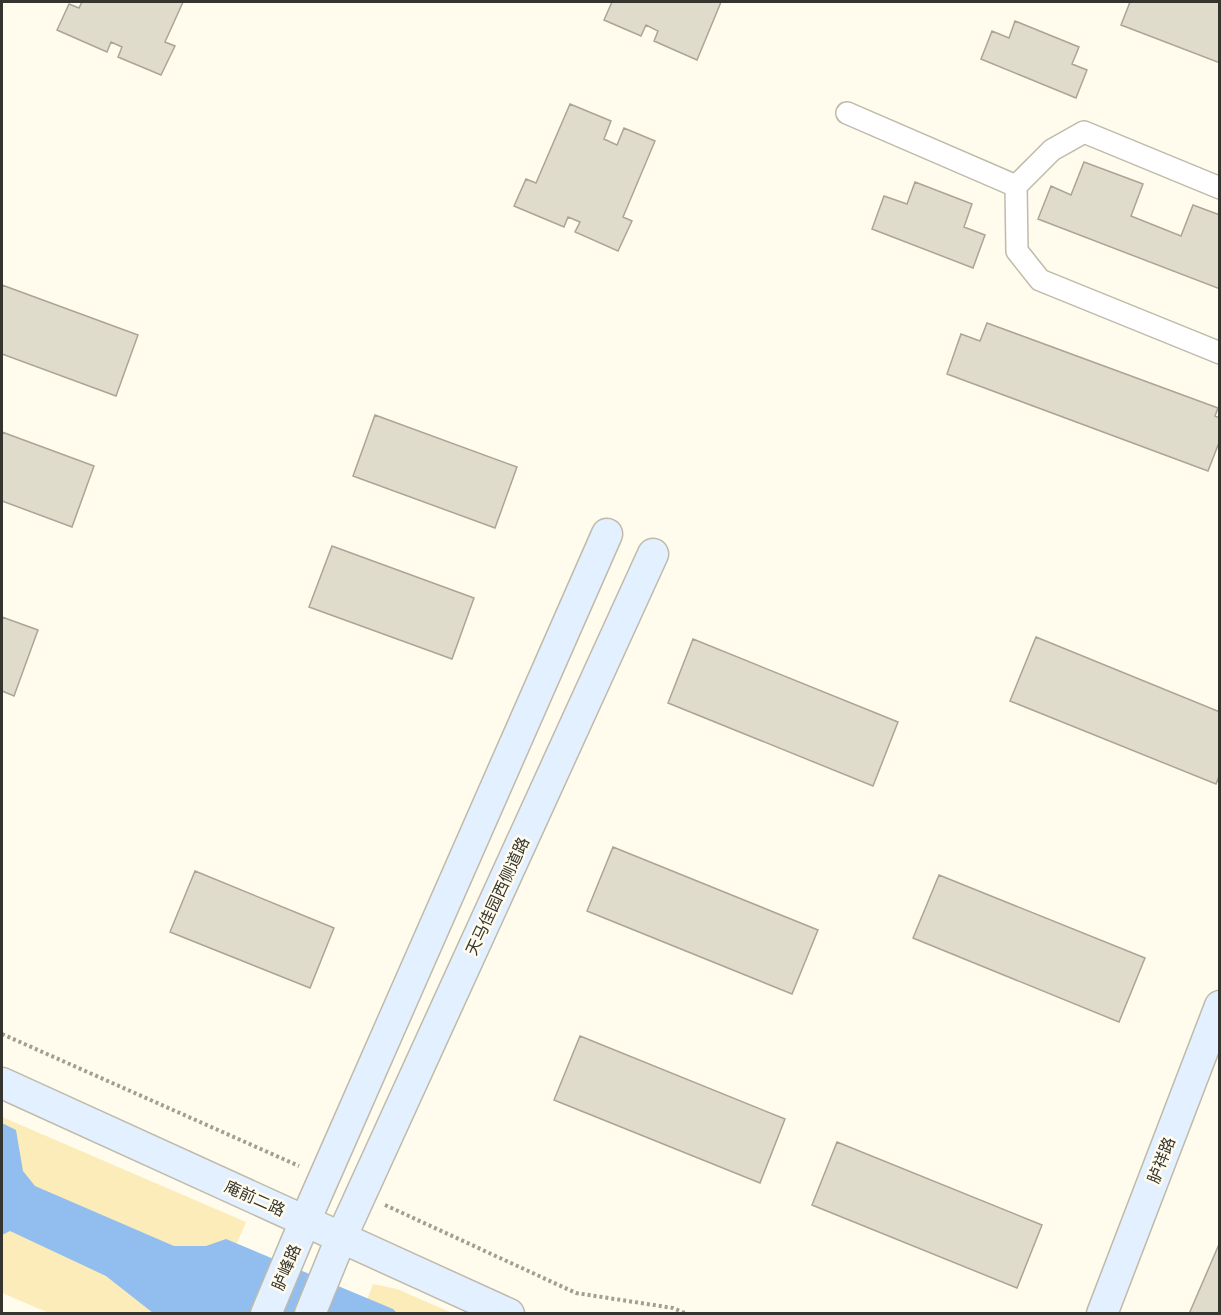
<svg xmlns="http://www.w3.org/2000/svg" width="1221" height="1315" viewBox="0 0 1221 1315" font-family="Signika,'Noto Sans SC',sans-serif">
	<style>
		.green { fill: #fbecb9 }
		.water { fill: #91beef }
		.building { fill: #e0dccb; stroke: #aaa596; stroke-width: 1.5 }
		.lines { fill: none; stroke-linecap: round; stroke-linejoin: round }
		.street-casing { stroke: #bfbaaa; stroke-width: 24 }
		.secondary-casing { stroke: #bfbaaa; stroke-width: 33 }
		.path { stroke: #a19e93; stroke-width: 4; stroke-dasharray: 3 3; stroke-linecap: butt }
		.street { stroke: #fff; stroke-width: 21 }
		.secondary { stroke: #e3f0ff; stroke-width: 30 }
		.labels { text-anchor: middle; stroke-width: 5; stroke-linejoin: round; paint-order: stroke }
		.street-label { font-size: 16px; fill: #36342e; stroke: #fffbed }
	</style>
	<rect width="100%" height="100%" fill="#fffbed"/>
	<!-- green -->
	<path class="green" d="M2 1117 246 1222 207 1313H49L2 1293Z
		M373 1284 397 1289 452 1313 362 1314Z"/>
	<!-- water -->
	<path class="water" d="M2 1123 16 1130 23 1171 35 1186 174 1246H206L226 1239 393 1309 397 1313H153L106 1276 10 1231 2 1235Z"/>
	<!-- building -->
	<path class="building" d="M82 2H183L165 42 175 46 161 75 118 57 122 47 111 42 107 52 57 30 69 4 79 8Z
		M612 2H721L697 60 654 41 658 31 646 25 641 36 604 20Z
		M1130 2H1220V63L1121 25Z
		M1015 21 1079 47 1072 64 1087 70 1076 98 981 59 992 31 1009 38Z
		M570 104 611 121 604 139 617 145 624 128 655 141 623 217 632 221 618 251 575 232 580 222 568 217 564 227 514 206 526 179 536 183Z
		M1084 162 1143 184 1131 216 1181 236 1193 205 1220 215V289L1038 219 1051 186 1071 195Z
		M915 182 972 204 964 227 985 235 973 268 872 229 884 196 907 204Z
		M2 285 138 335 116 396 2 354Z
		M987 323 1218 408 1215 416 1220 418V440L1208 471 947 374 961 334 980 341Z
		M375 415 517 467 495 528 353 476Z
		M2 432 94 466 72 527 2 501Z
		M332 546 474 598 452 659 309 607Z
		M2 617 38 630 14 696 2 691Z
		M1036 637 1220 712V774L1216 784 1010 701Z
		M693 639 898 722 873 786 668 703Z
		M613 847 818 930 792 994 587 911Z
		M195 871 334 928 310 988 170 932Z
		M939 875 1145 958 1119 1022 913 938Z
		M580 1036 785 1119 760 1183 554 1100Z
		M837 1142 1042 1225 1017 1288 812 1205Z
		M1220 1242V1314H1189Z"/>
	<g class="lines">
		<defs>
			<path id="street" d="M847 113 1016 186
				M1220 188 1084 132 1052 150 1016 186 1017 251 1040 280 1220 353"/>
			<path id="secondary" d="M2 1083 509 1314
				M266 1314 305 1221 607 534
				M310 1314 341 1238 653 554
				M1102 1314 1220 1006"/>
		</defs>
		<!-- street casing -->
		<use href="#street" class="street-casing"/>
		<!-- secondary casing -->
		<use href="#secondary" class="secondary-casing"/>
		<!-- path -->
		<path class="path" d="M2 1034 299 1166
			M385 1205 576 1293 673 1308 687 1314"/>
		<!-- street -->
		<use href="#street" class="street"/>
		<!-- secondary -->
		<use href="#secondary" class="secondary"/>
	</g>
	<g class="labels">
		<!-- street labels -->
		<g class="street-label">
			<text transform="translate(497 896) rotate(-65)" y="6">天马佳园西侧道路</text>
			<text transform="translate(1161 1160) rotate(-69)" y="6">胪祥路</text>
			<text transform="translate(255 1198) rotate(24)" y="6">庵前二路</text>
			<text transform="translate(286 1267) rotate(-67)" y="6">胪峰路</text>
		</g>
	</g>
	<!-- border -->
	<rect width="1221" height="1315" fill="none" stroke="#36342e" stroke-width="6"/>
</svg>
